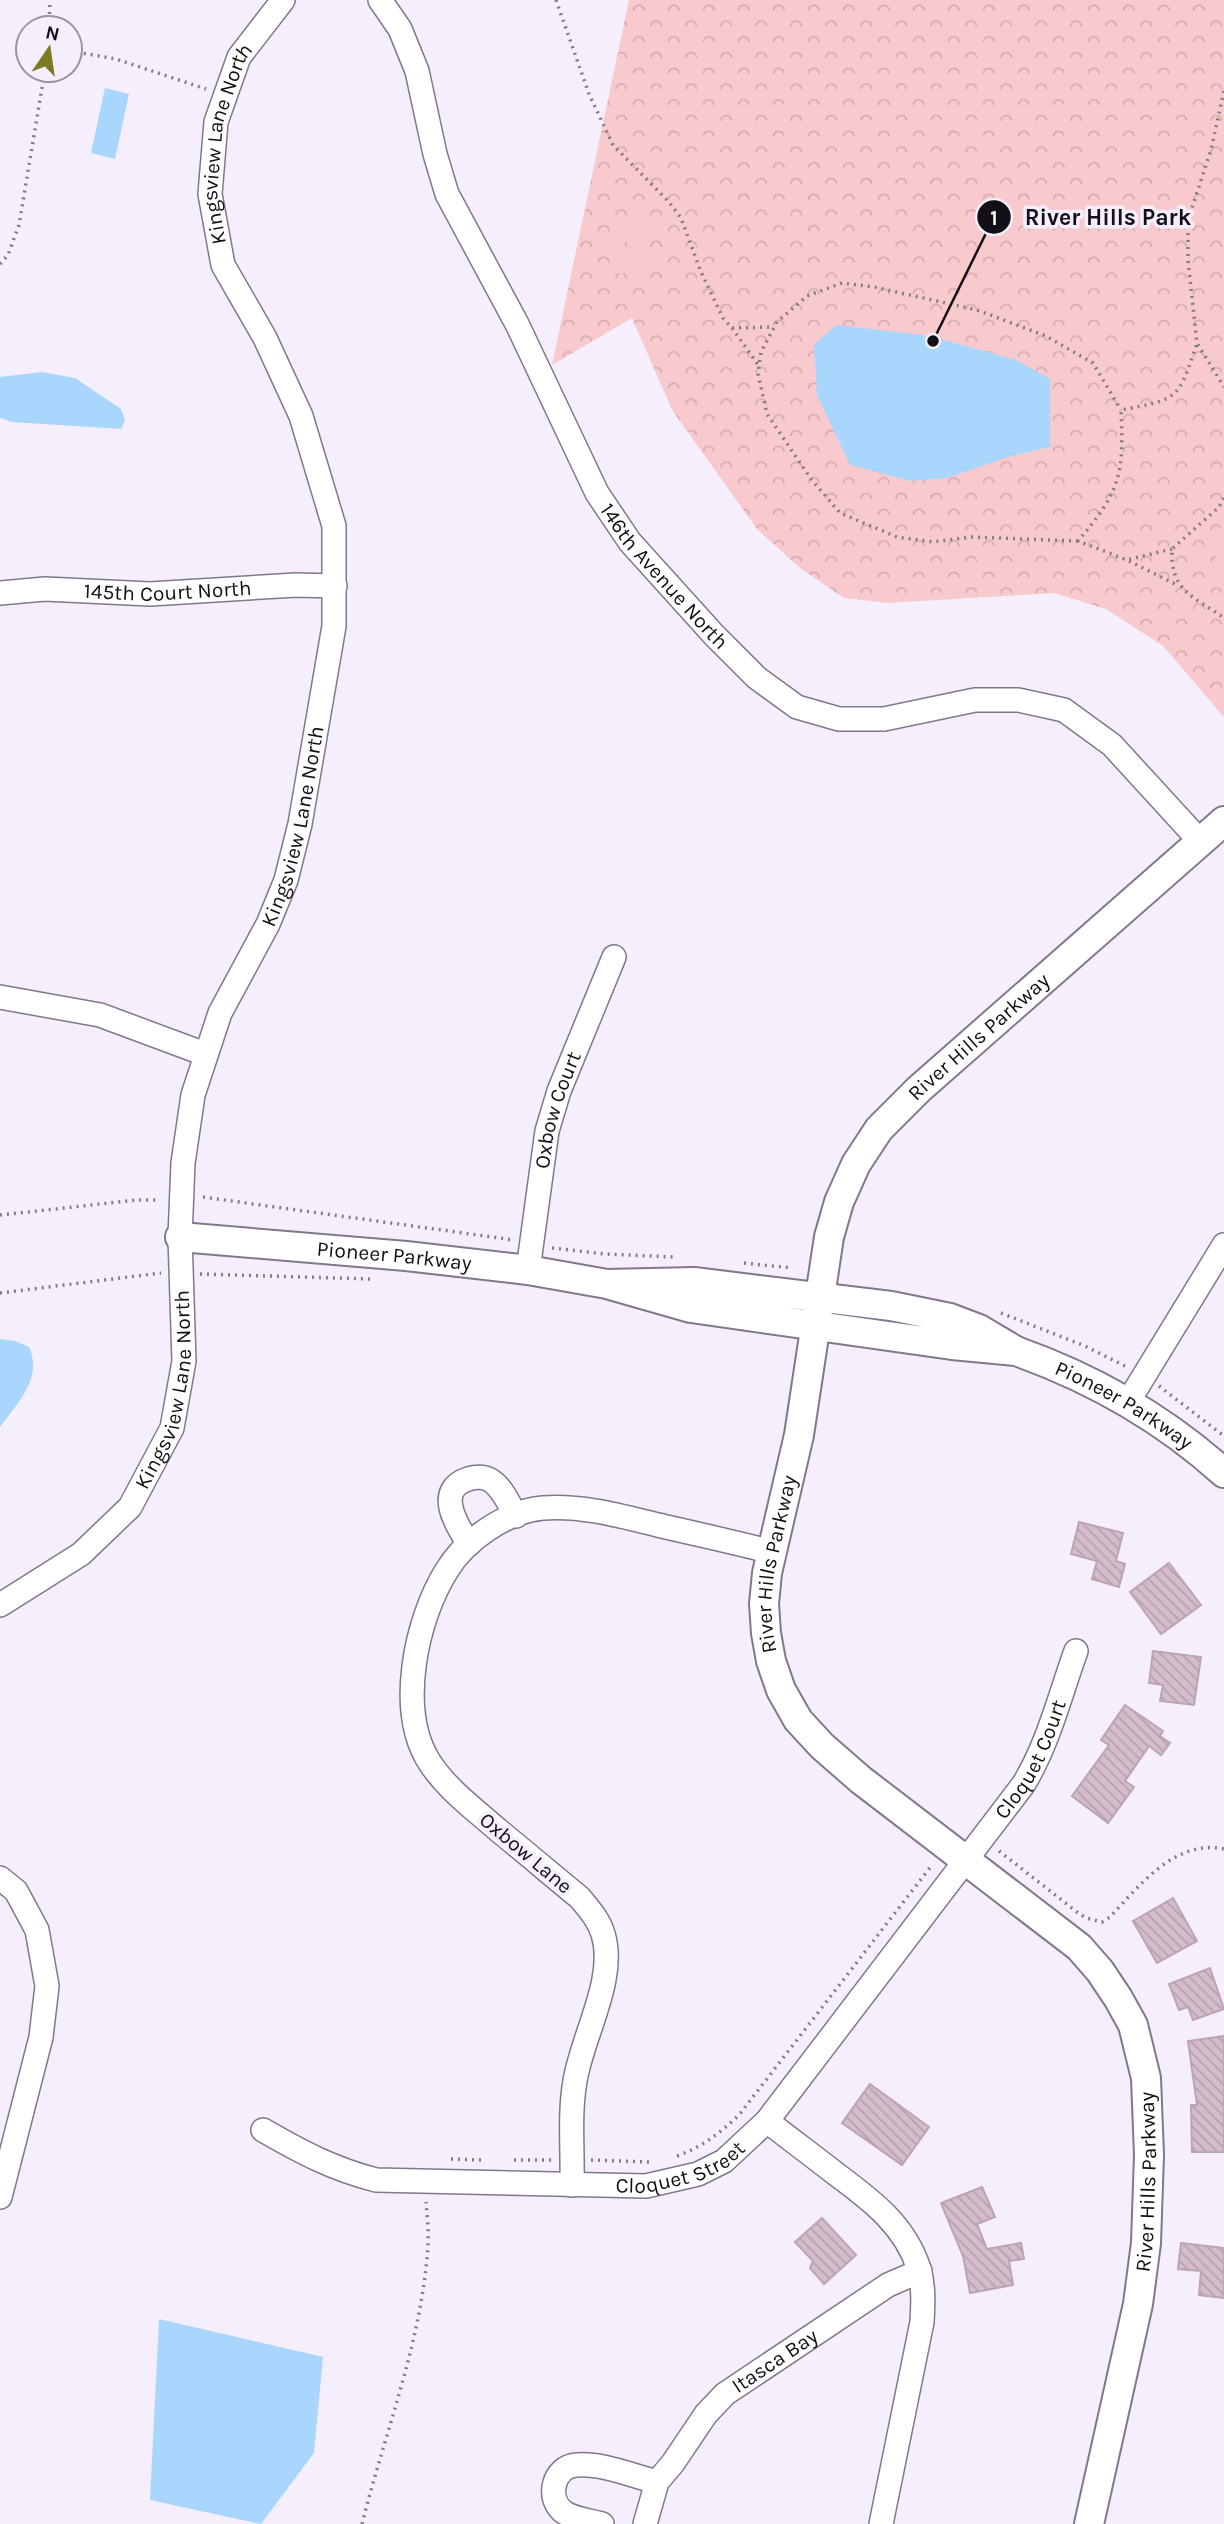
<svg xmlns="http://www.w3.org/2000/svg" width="1224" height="2524" viewBox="0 0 1224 2524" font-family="Karla,sans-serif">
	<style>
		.park { fill: url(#park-crowns) }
		.pitch { fill: #f8cace }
		.water { fill: #a9d6fc }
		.building { fill: url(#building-back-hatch); stroke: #bca4b2; stroke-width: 2 }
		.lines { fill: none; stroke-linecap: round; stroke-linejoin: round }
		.minor-casing { stroke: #82778c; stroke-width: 26 }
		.tertiary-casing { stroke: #82778c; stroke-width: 32 }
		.path { stroke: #817b86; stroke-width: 3.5; stroke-dasharray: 2 5; stroke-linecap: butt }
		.minor { stroke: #fff; stroke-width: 23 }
		.tertiary { stroke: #fff; stroke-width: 28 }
		.labels { text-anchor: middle; stroke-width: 7; stroke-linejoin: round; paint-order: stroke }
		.street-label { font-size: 21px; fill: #130f17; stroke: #f5eefc }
		.leader { fill: none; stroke: #130f17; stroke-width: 2.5 }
		.callout-dot { fill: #130f17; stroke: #f5eefc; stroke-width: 2.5 }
		.mark-label { font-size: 21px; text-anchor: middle; font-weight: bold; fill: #fff }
		.callout-label { font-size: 23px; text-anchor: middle; font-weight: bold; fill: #130f17; stroke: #f5eefc; stroke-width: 7; stroke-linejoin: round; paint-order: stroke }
	</style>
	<defs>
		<pattern id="park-crowns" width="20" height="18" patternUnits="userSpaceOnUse" patternTransform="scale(1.75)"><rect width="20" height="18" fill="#f8cace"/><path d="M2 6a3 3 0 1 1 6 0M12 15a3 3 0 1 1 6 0" fill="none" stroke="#d4acb0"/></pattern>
		<pattern id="building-back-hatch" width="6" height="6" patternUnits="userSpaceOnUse" patternTransform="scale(1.75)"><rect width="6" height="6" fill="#d5bccb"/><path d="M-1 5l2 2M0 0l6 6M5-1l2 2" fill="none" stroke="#b6a0ae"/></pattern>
	</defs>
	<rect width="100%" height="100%" fill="#f5eefc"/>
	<!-- park -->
	<path class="park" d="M629 0H1224V717L1163 646 1106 609 1054 593 888 603 844 598 800 568 757 529 672 410 632 318 552 365Z"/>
	<!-- pitch -->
	<path class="pitch" d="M640 218 647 233 611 249 604 235Z
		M649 244 655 259 620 275 613 260Z
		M1224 524V565L1204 545Z"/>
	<!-- water -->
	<path class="water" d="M105 88 129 94 115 159 91 153Z
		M837 325 930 336 1016 360 1050 379V447L1011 456 947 478 910 481 850 465 817 395 814 344Z
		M42 372 75 378 121 409 125 420 121 429 12 422 0 418V377Z
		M0 1339 15 1341 29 1347C43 1378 18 1402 0 1427Z
		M159 2319 323 2357 314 2453 261 2524 150 2500Z"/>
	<!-- building -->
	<path class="building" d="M1079 1522 1123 1533 1116 1561 1125 1564 1119 1587 1092 1579 1097 1561 1071 1554Z
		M1169 1563 1201 1605 1161 1634 1130 1592Z
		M1153 1651 1201 1657 1194 1705 1160 1701 1163 1685 1149 1683Z
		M1125 1705 1163 1731 1160 1736 1170 1743 1161 1755 1149 1746 1125 1781 1134 1787 1108 1823 1072 1796 1109 1745 1101 1740Z
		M1173 1898 1197 1941 1157 1963 1133 1921Z
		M1210 1968 1224 2009 1193 2020 1188 2007 1179 2010 1169 1984Z
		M1224 2036V2152H1192L1191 2105H1197L1188 2041Z
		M870 2084 929 2127 902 2165 842 2123Z
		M982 2187 995 2217 977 2224 987 2249 1021 2243 1024 2259 1009 2261 1013 2285 970 2293 963 2256 941 2203Z
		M822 2218 856 2255 824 2284 810 2268 813 2261 795 2242Z
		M1181 2243 1224 2248V2298L1199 2295 1201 2271 1178 2269Z"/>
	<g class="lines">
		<defs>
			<g id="minor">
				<path id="s1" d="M380 0 400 29 417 71 435 154 447 194 517 324 597 493 630 542 714 635 757 678 797 707 839 719H884L975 700H1018L1064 710 1112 745 1199 840"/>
				<path id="s2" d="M0 593 45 589 150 594 296 585 335 586"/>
				<path d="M0 997 100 1015 205 1054"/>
				<path id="s3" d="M528 1270 547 1131 559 1091 614 957"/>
				<path d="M1128 1402 1224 1245"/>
				<path d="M469 1544C457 1526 434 1490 468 1479 475 1477 483 1476 490 1480 502 1487 509 1504 516 1516"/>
				<path id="s4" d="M0 1605 81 1554 130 1507 172 1428 184 1361 180 1237 183 1163 193 1095 220 1013 268 924 286 880 300 824 334 626V526L301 416 265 338 223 265 210 194 216 122 239 57 283 0"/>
				<path d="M0 1878 16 1891 37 1930 47 1986 41 2037 0 2197"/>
				<path d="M767 2121C790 2139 813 2156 836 2174 871 2200 905 2225 919 2269 924 2286 923 2305 922 2322L881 2524"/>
				<path id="s5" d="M263 2130C301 2152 333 2169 376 2180L646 2186 698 2174 724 2161 767 2121 1023 1785C1048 1745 1060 1695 1076 1651"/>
				<path d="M572 2185C573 2151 569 2115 575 2081 582 2036 617 1979 603 1934 599 1920 589 1909 580 1898 552 1875 525 1852 498 1830 474 1809 447 1789 430 1763 396 1711 416 1619 447 1570 465 1540 507 1511 543 1508 582 1505 621 1516 658 1525 696 1534 734 1542 772 1552"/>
				<path d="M602 2524C591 2521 575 2519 565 2513 545 2500 553 2466 577 2465 603 2463 633 2476 657 2482"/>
				<path id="s6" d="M645 2524 657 2482 673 2463 706 2414 725 2394 888 2285 920 2271"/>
			</g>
			<g id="tertiary">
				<path id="s7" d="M180 1237 406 1256 528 1270 607 1284 691 1308 952 1345 1016 1351 979 1329 950 1318 891 1306 694 1282 607 1284"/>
				<path id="s8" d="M1016 1351C1092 1378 1163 1418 1224 1473"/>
				<path id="s9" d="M1089 2524 1138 2304 1146 2243 1149 2155 1146 2078 1133 2025 1118 1998 1100 1971 1079 1947 861 1780 822 1746 798 1720 781 1690 771 1661 766 1633 764 1604 767 1573 799 1435 829 1237 839 1202 856 1164 879 1129 919 1089 1224 821"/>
			</g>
		</defs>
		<!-- minor casing -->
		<use href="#minor" class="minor-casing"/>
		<!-- tertiary casing -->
		<use href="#tertiary" class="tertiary-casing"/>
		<!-- path -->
		<path class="path" d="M556 0 589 94 613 145 669 202 681 218 701 272 723 318 732 328 774 327
			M49 28 50 0
			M70 51 116 59 206 89
			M1224 91 1211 150 1189 217 1188 236V260L1197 343 1224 387
			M0 264 8 255 19 225 45 70
			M732 328 759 366
			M1224 498 1219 507 1172 549C1170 592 1195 597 1224 618
			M1078 541 971 537 933 542 897 537 840 513 811 479 767 414 758 374 761 352 777 322 807 296 842 283 874 287 977 310 1046 336 1093 363 1121 410
			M1172 549 1127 560 1078 541C1121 490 1124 475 1121 410 1179 399 1178 400 1197 343
			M1129 561 1179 586
			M203 1197 514 1240
			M0 1215 137 1200H160
			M552 1248 605 1254 674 1257
			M744 1263 792 1268
			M200 1274 371 1279
			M0 1293 161 1273
			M1001 1313 1085 1346 1125 1366
			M1159 1386 1224 1436
			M999 1851 1077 1912 1086 1918 1102 1922 1110 1917C1140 1885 1175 1839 1224 1849
			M677 2156C702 2147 720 2133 739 2115L932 1865
			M451 2159 481 2160
			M514 2160H551
			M591 2160 649 2162
			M362 2524C385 2432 422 2341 428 2245 429 2231 427 2216 426 2202"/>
		<!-- minor -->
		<use href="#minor" class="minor"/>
		<!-- tertiary -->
		<use href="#tertiary" class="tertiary"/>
	</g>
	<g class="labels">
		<!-- street labels -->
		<g class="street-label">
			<text dy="7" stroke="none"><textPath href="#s4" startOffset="1591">Kingsview Lane North</textPath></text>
			<text dy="7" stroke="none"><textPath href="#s1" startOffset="649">146th Avenue North</textPath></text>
			<text dy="7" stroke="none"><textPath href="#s2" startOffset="168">145th Court North</textPath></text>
			<text dy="7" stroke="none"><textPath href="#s4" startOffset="877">Kingsview Lane North</textPath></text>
			<text dy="7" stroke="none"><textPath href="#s9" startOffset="1715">River Hills Parkway</textPath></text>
			<text dy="7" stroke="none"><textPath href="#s3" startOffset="163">Oxbow Court</textPath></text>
			<text dy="7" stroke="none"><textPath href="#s7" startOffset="215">Pioneer Parkway</textPath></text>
			<text dy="7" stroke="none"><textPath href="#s4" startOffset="289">Kingsview Lane North</textPath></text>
			<text dy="7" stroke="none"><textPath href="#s8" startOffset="121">Pioneer Parkway</textPath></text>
			<text dy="7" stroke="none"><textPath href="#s9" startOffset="1127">River Hills Parkway</textPath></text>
			<text dy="7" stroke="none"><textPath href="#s5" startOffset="984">Cloquet Court</textPath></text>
			<text transform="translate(526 1853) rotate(40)" y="7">Oxbow Lane</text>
			<text dy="7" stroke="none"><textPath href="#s5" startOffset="432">Cloquet Street</textPath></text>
			<text dy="7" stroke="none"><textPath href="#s9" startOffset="348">River Hills Parkway</textPath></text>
			<text dy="7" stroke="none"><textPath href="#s6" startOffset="215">Itasca Bay</textPath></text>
		</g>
	</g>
	<!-- callouts -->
	<path class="leader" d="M933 341L994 217"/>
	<g class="callout-dot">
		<circle cx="933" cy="341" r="7"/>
		<circle cx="994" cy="217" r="18"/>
	</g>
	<g class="mark-label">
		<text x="994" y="225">1</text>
	</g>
	<g class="callout-label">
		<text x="1108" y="225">River Hills Park</text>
	</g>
	<!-- north arrow -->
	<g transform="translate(49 49) rotate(13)"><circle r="33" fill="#f5eefc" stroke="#9b95a0" stroke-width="2"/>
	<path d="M0-5L12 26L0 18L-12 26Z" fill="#7c7b23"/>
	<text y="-10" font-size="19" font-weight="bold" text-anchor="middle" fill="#130f17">N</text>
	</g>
</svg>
